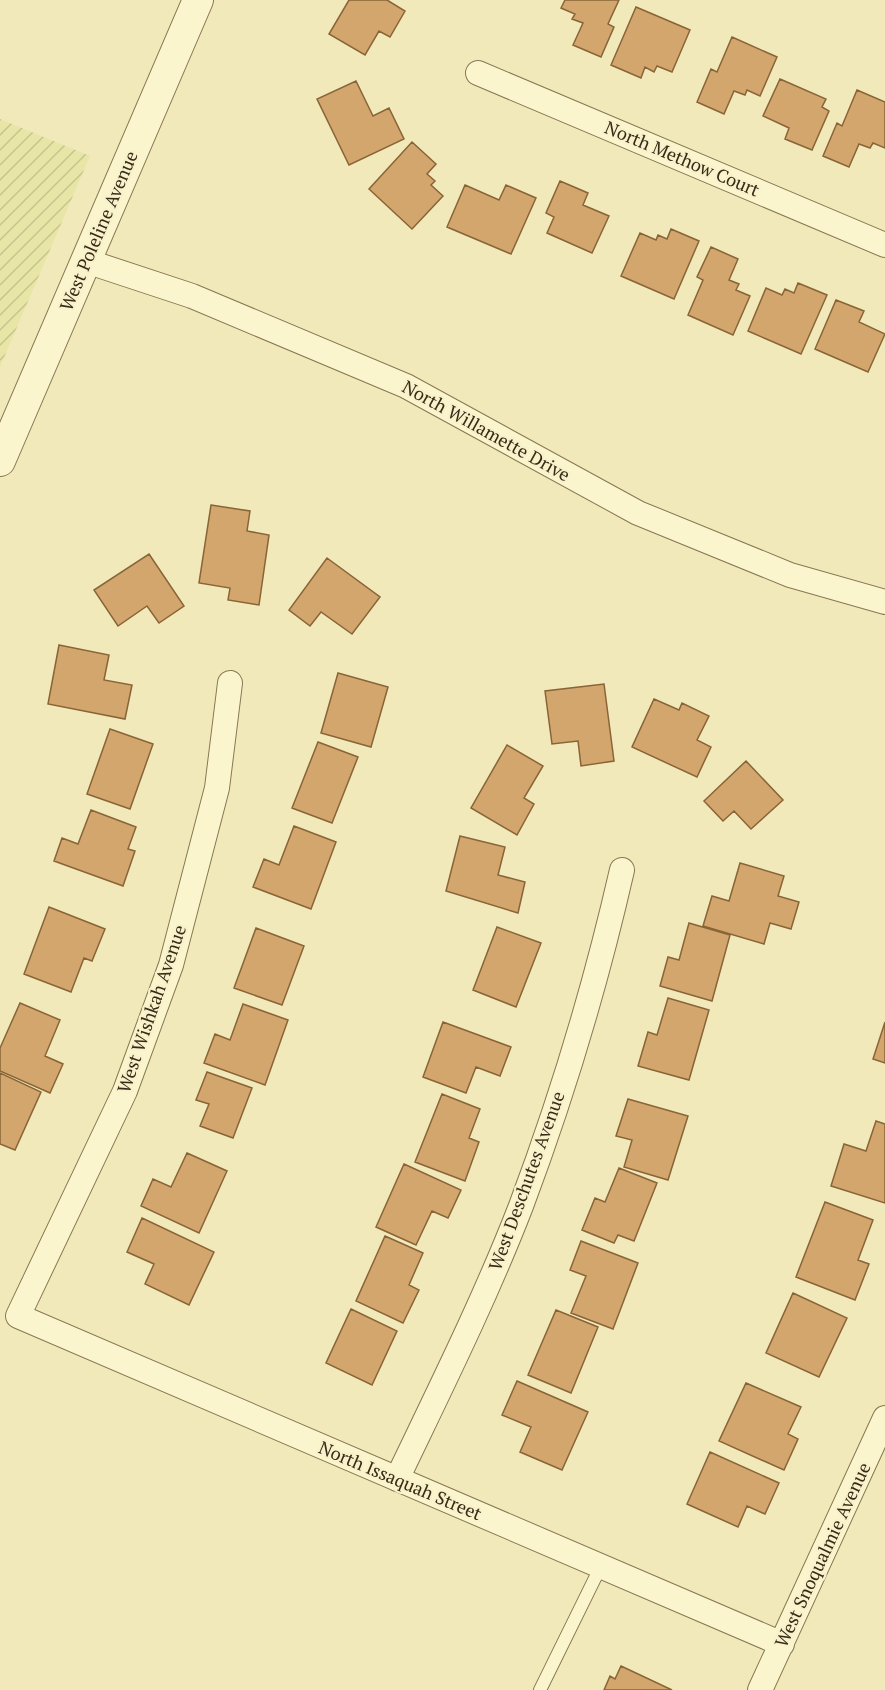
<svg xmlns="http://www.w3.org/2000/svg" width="885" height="1690" viewBox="0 0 885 1690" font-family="'PT Serif',serif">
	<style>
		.farmland { fill: url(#farmland-furrows) }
		.building { fill: #d2a66c; stroke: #896437; stroke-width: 1.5 }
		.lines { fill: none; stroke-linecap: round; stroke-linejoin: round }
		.service-casing { stroke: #887753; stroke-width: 14 }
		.minor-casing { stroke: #887753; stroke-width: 26 }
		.tertiary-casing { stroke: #887753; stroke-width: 32 }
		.service { stroke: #fbf5cd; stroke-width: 12 }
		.minor { stroke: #fbf5cd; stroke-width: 24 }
		.tertiary { stroke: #fbf5cd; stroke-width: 30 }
		.labels { text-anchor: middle; stroke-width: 4.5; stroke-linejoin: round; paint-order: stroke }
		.street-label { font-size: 18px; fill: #362b19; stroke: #f8f1c9 }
	</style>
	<defs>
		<pattern id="farmland-furrows" width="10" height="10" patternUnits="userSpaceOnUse" patternTransform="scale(1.5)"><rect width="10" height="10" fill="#e7e6a6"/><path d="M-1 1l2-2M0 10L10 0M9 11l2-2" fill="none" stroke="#c7c58e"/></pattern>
	</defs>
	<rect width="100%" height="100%" fill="#f1e9ba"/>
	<!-- farmland -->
	<path class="farmland" d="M0 119 90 156 0 367Z"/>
	<!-- building -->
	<path class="building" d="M349 0H387L405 11 390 37 379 31 365 55 329 34Z
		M565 0H619L608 24 614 27 601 57 573 45 583 23 572 19 575 14 561 8Z
		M636 7 690 30 672 72 657 66 654 72 645 67 641 78 611 65Z
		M732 37 777 57 760 96 747 90 745 95 734 91 724 114 697 102 711 69 717 72Z
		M780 79 826 99 822 107 829 111 812 150 785 139 789 128 763 116Z
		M356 81 373 116 389 108 404 139 349 165 317 99Z
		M857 90 885 102V148L873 143 870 148 859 144 849 167 823 156 837 123 842 126Z
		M412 142 436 164 427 174 435 181 431 185 443 196 412 229 369 189Z
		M560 181 588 193 583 205 609 216 592 253 547 233 554 217 546 213Z
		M465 185 499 200 506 185 536 198 511 254 447 227Z
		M671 229 699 241 674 299 621 276 640 233 656 240 658 235 667 239Z
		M711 247 738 259 729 280 739 284 736 290 750 296 733 335 688 315 703 280 697 277Z
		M798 283 827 295 801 354 748 331 766 288 782 295 785 289 794 293Z
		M836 300 864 311 859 322 885 334 868 372 815 349Z
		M211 505 250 511 247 531 269 535 259 605 228 600 230 588 199 583Z
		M149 554 184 606 159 623 147 606 118 626 94 590Z
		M327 558 380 597 352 634 321 612 310 626 289 610Z
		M59 645 109 655 104 680 132 685 125 719 48 704Z
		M338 673 388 687 371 747 321 733Z
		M604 684 614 761 581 766 578 741 552 744 545 691Z
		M654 699 679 710 682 703 709 716 697 740 711 747 697 777 632 747Z
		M110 729 153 744 130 809 87 794Z
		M318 742 358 757 332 823 292 808Z
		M507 745 543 766 524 798 534 804 517 835 471 808Z
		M746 761 783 800 751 829 734 811 723 821 704 801Z
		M91 810 136 827 128 849 135 851 123 886 54 861 62 838 78 844Z
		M294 826 336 842 311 909 253 887 264 859 279 865Z
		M460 836 505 847 498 875 525 882 518 913 446 891Z
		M740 863 784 876 778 896 799 902 791 929 770 923 764 944 703 926 712 896 729 901Z
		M49 907 105 929 92 961 84 958 71 992 24 974Z
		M689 923 730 935 712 1001 660 986 668 957 679 960Z
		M497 927 541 943 516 1007 473 990Z
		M256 928 304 946 282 1005 234 988Z
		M668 998 709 1010 689 1080 638 1066 648 1032 657 1035Z
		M20 1003 60 1020 45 1056 63 1064 50 1093 0 1071V1048Z
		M243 1004 288 1020 265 1085 204 1063 215 1034 230 1040Z
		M443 1022 511 1047 500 1076 476 1067 466 1093 423 1077Z
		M885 1022V1063L873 1059Z
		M207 1072 252 1088 233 1138 200 1126 209 1104 196 1100Z
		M0 1073 41 1092 15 1150 0 1144Z
		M442 1094 480 1109 469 1138 479 1142 465 1181 415 1162Z
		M628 1099 688 1116 668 1180 624 1167 632 1140 616 1136Z
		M876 1121 885 1124V1203L831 1186 844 1144 866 1151Z
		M187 1153 227 1171 199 1233 141 1206 153 1179 171 1187Z
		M404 1164 461 1190 448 1218 432 1211 416 1245 376 1227Z
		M619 1168 657 1183 634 1241 618 1235 614 1243 582 1230 595 1198 605 1202Z
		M825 1202 873 1220 858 1260 869 1264 855 1300 796 1277Z
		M142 1218 214 1252 189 1305 145 1284 154 1264 127 1252Z
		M385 1236 423 1253 409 1285 419 1290 403 1323 356 1301Z
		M581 1241 638 1263 613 1329 571 1313 586 1276 570 1270Z
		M793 1293 847 1318 819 1377 766 1353Z
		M351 1309 397 1331 372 1385 326 1363Z
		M556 1310 598 1327 571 1393 528 1375Z
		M517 1381 588 1412 562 1470 520 1452 531 1427 502 1415Z
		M746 1383 801 1407 788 1434 798 1439 784 1470 719 1441Z
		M710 1452 779 1483 765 1514 747 1506 738 1527 687 1504Z
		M621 1666 672 1690H604L610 1676 615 1679Z"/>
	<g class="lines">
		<defs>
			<path id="service" d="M540 1690 600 1568"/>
			<path id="minor" d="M478 73 885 245
				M86 261 192 296 406 386 638 513 790 575 885 602
				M230 683 217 788 171 965 125 1091 18 1316 782 1644
				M397 1479C440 1389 485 1299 521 1206 562 1097 596 984 622 870
				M760 1690 885 1418"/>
			<path id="tertiary" d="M0 461 198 0"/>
		</defs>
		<!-- service casing -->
		<use href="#service" class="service-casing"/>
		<!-- minor casing -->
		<use href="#minor" class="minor-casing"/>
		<!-- tertiary casing -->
		<use href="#tertiary" class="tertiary-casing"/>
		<!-- service -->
		<use href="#service" class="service"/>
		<!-- minor -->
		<use href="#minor" class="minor"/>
		<!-- tertiary -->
		<use href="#tertiary" class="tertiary"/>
	</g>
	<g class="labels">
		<!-- street labels -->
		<g class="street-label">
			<text transform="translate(682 159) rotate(23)" y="6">North Methow Court</text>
			<text transform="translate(99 231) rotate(-67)" y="6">West Poleline Avenue</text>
			<text transform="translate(486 431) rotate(29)" y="6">North Willamette Drive</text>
			<text transform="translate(152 1009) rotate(-71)" y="6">West Wishkah Avenue</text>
			<text transform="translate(527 1181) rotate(-70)" y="6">West Deschutes Avenue</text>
			<text transform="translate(400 1481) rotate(23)" y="6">North Issaquah Street</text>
			<text transform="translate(823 1555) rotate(-65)" y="6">West Snoqualmie Avenue</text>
		</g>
	</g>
</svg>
